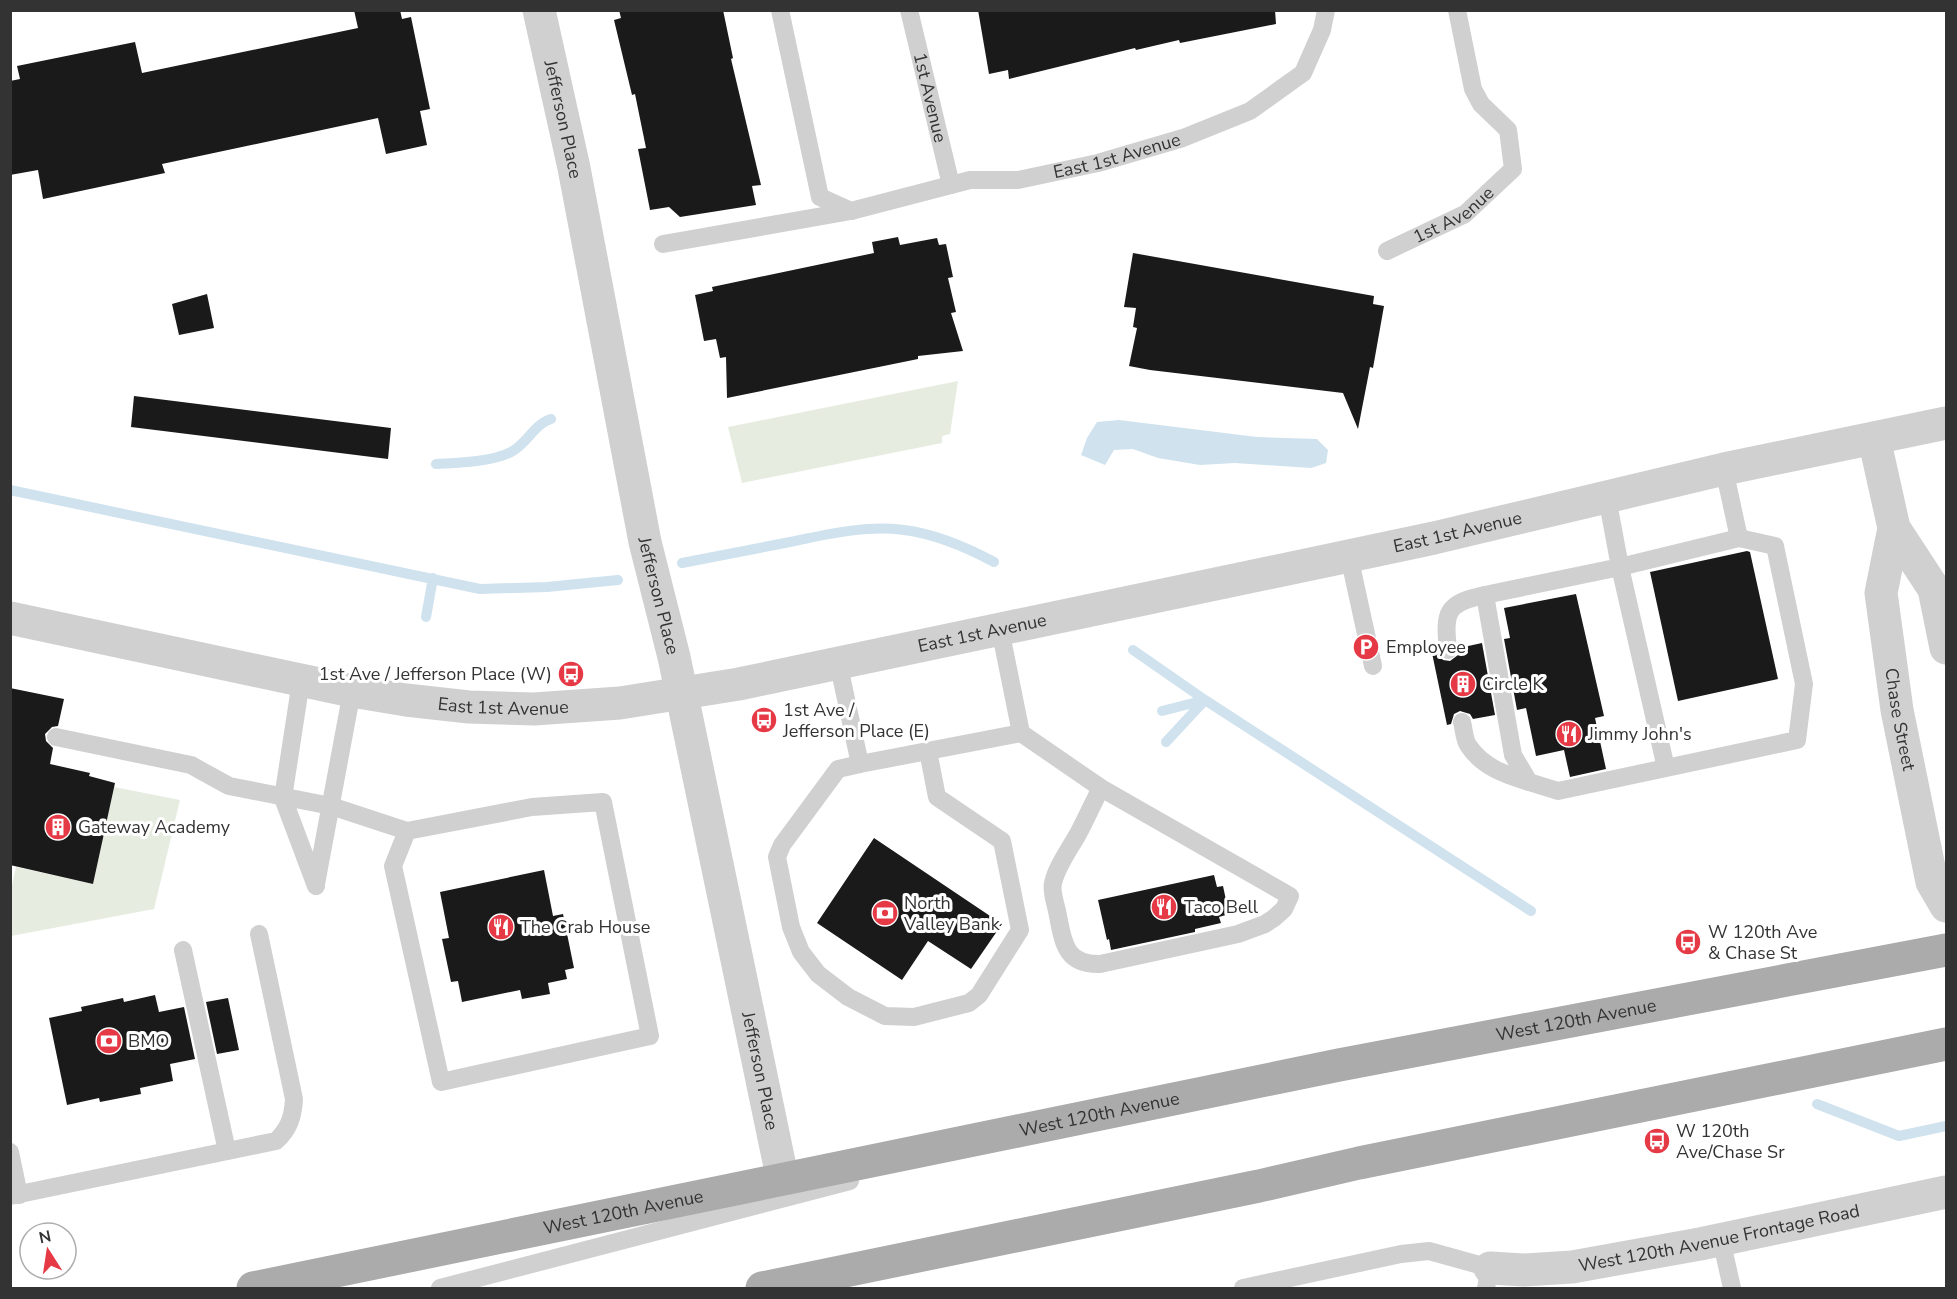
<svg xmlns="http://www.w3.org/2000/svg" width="1957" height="1299" viewBox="0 0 1957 1299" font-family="'Nunito Sans',sans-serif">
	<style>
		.green { fill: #e6ecdf }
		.water { fill: #cfe2ee }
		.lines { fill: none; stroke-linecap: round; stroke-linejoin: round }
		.stream { stroke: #cfe2ee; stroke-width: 10 }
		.building { fill: #1a1a1a }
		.service { stroke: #d0d0d0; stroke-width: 18 }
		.minor { stroke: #d0d0d0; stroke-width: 33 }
		.tertiary { stroke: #d0d0d0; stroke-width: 33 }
		.primary { stroke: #ababab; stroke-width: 33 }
		.labels { text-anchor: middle; stroke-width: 6; stroke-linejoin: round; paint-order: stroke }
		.street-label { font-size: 18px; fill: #333; stroke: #fff }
		.poi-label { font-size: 18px; fill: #333; stroke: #fff; text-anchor: start }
	</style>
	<rect width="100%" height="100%" fill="#fff"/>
	<!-- green -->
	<path class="green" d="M958 381 950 434 942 436V443L742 483 728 427Z
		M114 787 180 800 154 909 11 936V890L16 867 93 884Z"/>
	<!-- water -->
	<path class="water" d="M1119 420 1257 437 1317 439 1328 450 1326 463 1311 468 1235 463 1200 465 1158 458 1133 449 1114 450 1105 465 1081 455 1087 438 1097 422Z"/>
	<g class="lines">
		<!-- stream -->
		<path class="stream" d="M436 464C457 463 492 462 511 452 527 444 534 424 551 419
			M10 490 480 589 547 587 618 580
			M682 563C718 556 754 549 790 542 828 534 866 525 904 530 936 534 966 547 994 562
			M426 617 433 578
			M1133 650 1205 700 1531 911
			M1162 711 1205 700
			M1166 742 1205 700
			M1817 1104 1899 1136 1946 1126"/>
	</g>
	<!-- building -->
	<path class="building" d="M354 10H400L402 19 411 17 430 109 420 111 427 145 386 154 378 118 162 164 165 173 43 199 38 170 10 175V81L20 79 17 66 135 42 142 73 358 28Z
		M619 10H723L733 58 731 59 761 185 752 186 756 205 680 217 669 207 650 210 638 149 646 148 635 94 632 95 614 20 621 18Z
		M978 10H1275L1276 24 1180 43 1179 40 1136 50 1135 48 1009 79 1008 70 989 74Z
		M898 237 900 245 937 238 939 245 946 244 953 277 948 278 956 312 951 313 963 351 918 356V359L727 398 726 357 720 358 716 339 704 341 695 295 713 291 712 287 874 253 872 242Z
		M1133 253 1374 296 1373 304 1384 306 1373 368 1370 367 1358 429 1343 393 1150 370 1129 366 1137 328 1133 327 1136 308 1124 307Z
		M207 294 214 328 179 335 172 304Z
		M134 396 391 428 388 459 131 427Z
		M1747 551 1750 552 1778 679 1678 701 1650 572Z
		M1576 594 1604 716 1595 718 1606 769 1570 777 1564 750 1536 756 1526 708 1517 710 1504 639 1510 638 1504 608Z
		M1482 643 1495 715 1473 719 1470 714 1460 711 1454 714 1451 724 1447 725 1432 653 1437 652 1443 660 1450 661 1458 655 1459 648Z
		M10 688 64 699 58 726 52 727 45 734 46 741 53 748 50 764 90 773 89 776 115 783 93 884 10 865Z
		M874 838 1002 924 971 969 928 941 902 980 817 923Z
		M544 870 553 916 563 914 574 968 565 970 567 979 548 983 550 994 522 999 520 990 462 1002 458 981 451 982 442 939 449 938 440 892Z
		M1214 875 1217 887 1223 886 1229 914 1219 917 1221 923 1195 929V932L1111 950 1109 939 1107 940 1098 900Z
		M155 995 159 1012 184 1007 195 1059 170 1064 173 1081 140 1088 141 1094 100 1102 99 1098 67 1105 49 1018 82 1011 81 1007 123 998 124 1002Z
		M228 998 239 1050 217 1054 206 1002Z"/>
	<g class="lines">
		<!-- service -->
		<g class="service">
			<path id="s1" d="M780 10 820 197 851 211 970 180H1018L1098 163 1183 138 1250 111 1303 73 1322 30 1326 10"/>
			<path id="s2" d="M909 10 951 185"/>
			<path d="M663 244 851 211"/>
			<path id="s3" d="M1387 251 1465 214 1513 169 1508 130 1481 104 1473 89 1457 10"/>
			<path d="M1724 469 1739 538"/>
			<path d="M1607 497 1620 567 1666 768 1797 740 1804 684 1775 546 1739 538 1620 567 1485 595 1513 755 1529 782 1558 791 1666 768"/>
			<path d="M1349 556 1373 666"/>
			<path d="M1000 629 1021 733 1101 788 1290 896 1284 909 1274 918 1265 924 1238 934 1100 964C1063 965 1063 939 1057 911 1055 902 1051 891 1053 883 1057 866 1069 850 1078 834 1086 819 1093 803 1101 788"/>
			<path d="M1448 650C1444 612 1446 603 1485 595"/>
			<path d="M838 662 860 764 1021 733"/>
			<path d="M301 681 283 798 316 886"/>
			<path d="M1462 722C1464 729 1464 739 1468 745 1482 767 1506 775 1529 782"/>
			<path d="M56 737 191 765 229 786 331 806 407 831 532 807 603 802 650 1036 441 1082 393 866 407 831"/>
			<path d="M860 764 838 769 782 845 777 857 791 927 801 952 818 974 848 997 885 1016 914 1017 969 1003 979 995 1020 930 1002 841 937 797 928 751"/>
			<path d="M316 884 352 691"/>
			<path d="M183 950 227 1151"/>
			<path d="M10 1152 19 1195"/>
			<path d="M10 1196 276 1141C289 1129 293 1117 294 1099L259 934"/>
			<path d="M1721 1239 1732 1288"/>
			<path d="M440 1288 850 1181"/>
			<path d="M1243 1288 1401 1254 1429 1251 1490 1268 1486 1288"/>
		</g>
		<!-- minor -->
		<g class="minor">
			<path id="s4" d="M539 10 574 168 645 542 674 657 783 1181"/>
			<path d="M1874 438 1894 528 1934 589 1946 648"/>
			<path id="s5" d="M1894 528 1881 593 1897 710 1932 882 1946 906"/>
			<path id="s6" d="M1490 1268 1524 1270 1572 1267 1700 1244 1946 1192"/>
		</g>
		<!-- tertiary -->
		<path class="tertiary" id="s7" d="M10 618 352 691 406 700 469 707 534 709 620 703 739 684 1349 556 1434 538 1724 469 1946 423"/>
		<!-- primary -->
		<g class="primary">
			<path id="s8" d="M253 1288 1339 1065 1946 950"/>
			<path d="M762 1288 1259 1186 1359 1163 1946 1044"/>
		</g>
	</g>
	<!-- icons -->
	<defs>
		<symbol id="parking-disc" viewBox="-11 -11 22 22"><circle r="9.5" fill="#e63946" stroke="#fff"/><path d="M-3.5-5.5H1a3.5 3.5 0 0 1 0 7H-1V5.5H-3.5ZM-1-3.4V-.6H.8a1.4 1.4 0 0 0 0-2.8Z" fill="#fff"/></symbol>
		<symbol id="bus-disc" viewBox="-11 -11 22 22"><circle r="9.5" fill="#e63946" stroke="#fff"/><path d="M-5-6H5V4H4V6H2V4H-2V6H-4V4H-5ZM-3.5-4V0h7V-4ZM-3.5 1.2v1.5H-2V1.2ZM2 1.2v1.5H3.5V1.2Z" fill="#fff"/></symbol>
		<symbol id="building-disc" viewBox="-11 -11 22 22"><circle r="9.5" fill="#e63946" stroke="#fff"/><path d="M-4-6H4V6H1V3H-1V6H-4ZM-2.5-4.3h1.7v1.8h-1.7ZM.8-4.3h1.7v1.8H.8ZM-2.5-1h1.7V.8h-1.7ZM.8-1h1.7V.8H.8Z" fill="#fff"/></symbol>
		<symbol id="restaurant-disc" viewBox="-11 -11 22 22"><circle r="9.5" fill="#e63946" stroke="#fff"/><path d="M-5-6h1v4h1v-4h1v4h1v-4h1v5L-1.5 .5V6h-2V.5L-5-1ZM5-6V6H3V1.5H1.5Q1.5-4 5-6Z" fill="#fff"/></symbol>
		<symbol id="bank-disc" viewBox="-11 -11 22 22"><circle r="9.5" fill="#e63946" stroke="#fff"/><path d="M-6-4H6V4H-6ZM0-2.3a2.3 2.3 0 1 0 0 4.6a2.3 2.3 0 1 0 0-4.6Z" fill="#fff"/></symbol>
	</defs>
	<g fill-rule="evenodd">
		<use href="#parking-disc" x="1351" y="632" width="30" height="30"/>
		<use href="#bus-disc" x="556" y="659" width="30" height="30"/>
		<use href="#building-disc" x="1448" y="669" width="30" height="30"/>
		<use href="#bus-disc" x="749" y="705" width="30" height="30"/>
		<use href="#restaurant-disc" x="1554" y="719" width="30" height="30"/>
		<use href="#building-disc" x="43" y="812" width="30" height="30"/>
		<use href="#restaurant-disc" x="1149" y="892" width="30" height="30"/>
		<use href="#bank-disc" x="870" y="898" width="30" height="30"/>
		<use href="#restaurant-disc" x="486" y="912" width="30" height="30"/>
		<use href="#bus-disc" x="1673" y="927" width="30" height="30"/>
		<use href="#bank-disc" x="94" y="1026" width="30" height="30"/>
		<use href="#bus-disc" x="1642" y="1126" width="30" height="30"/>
	</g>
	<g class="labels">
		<!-- street labels -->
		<g class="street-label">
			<text dy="6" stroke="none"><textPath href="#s2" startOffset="90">1st Avenue</textPath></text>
			<text dy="6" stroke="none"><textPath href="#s4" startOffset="112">Jefferson Place</textPath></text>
			<text dy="6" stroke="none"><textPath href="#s1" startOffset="498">East 1st Avenue</textPath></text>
			<text dy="6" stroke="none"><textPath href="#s3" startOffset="76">1st Avenue</textPath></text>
			<text dy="6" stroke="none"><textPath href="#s7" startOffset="1474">East 1st Avenue</textPath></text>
			<text dy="6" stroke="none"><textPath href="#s4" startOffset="598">Jefferson Place</textPath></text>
			<text dy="6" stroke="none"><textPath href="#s7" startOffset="988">East 1st Avenue</textPath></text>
			<text dy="6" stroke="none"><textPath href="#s7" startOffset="502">East 1st Avenue</textPath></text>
			<text dy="6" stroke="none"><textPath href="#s5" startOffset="194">Chase Street</textPath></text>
			<text dy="6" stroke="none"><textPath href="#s8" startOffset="1350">West 120th Avenue</textPath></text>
			<text dy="6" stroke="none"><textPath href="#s4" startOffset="1084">Jefferson Place</textPath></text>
			<text dy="6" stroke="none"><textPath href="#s8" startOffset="864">West 120th Avenue</textPath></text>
			<text dy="6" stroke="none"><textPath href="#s8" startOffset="378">West 120th Avenue</textPath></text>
			<text dy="6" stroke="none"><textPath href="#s6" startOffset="232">West 120th Avenue Frontage Road</textPath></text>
		</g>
		<!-- poi labels -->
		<g class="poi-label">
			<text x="1386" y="653">Employee</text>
			<text x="552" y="680" text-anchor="end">1st Ave / Jefferson Place (W)</text>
			<text x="1482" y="690">Circle K</text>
			<text x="783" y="716">1st Ave /<tspan x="783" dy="21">Jefferson Place (E)</tspan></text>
			<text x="1588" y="740">Jimmy John's</text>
			<text x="78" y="833">Gateway Academy</text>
			<text x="904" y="909">North<tspan x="904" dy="21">Valley Bank</tspan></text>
			<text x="1184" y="913">Taco Bell</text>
			<text x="520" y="933">The Crab House</text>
			<text x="1708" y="938">W 120th Ave<tspan x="1708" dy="21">&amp; Chase St</tspan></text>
			<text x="128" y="1047">BMO</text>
			<text x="1676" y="1137">W 120th<tspan x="1676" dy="21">Ave/Chase Sr</tspan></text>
		</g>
	</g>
	<!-- border -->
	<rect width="1957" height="1299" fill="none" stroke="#333333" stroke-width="24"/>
	<!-- north arrow -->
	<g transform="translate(48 1251) rotate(348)"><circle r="28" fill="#ffffff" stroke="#adadad" stroke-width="1.5"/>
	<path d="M0-4.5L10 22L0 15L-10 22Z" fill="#e63946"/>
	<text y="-9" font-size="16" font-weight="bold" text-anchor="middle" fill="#333333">N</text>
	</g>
</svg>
